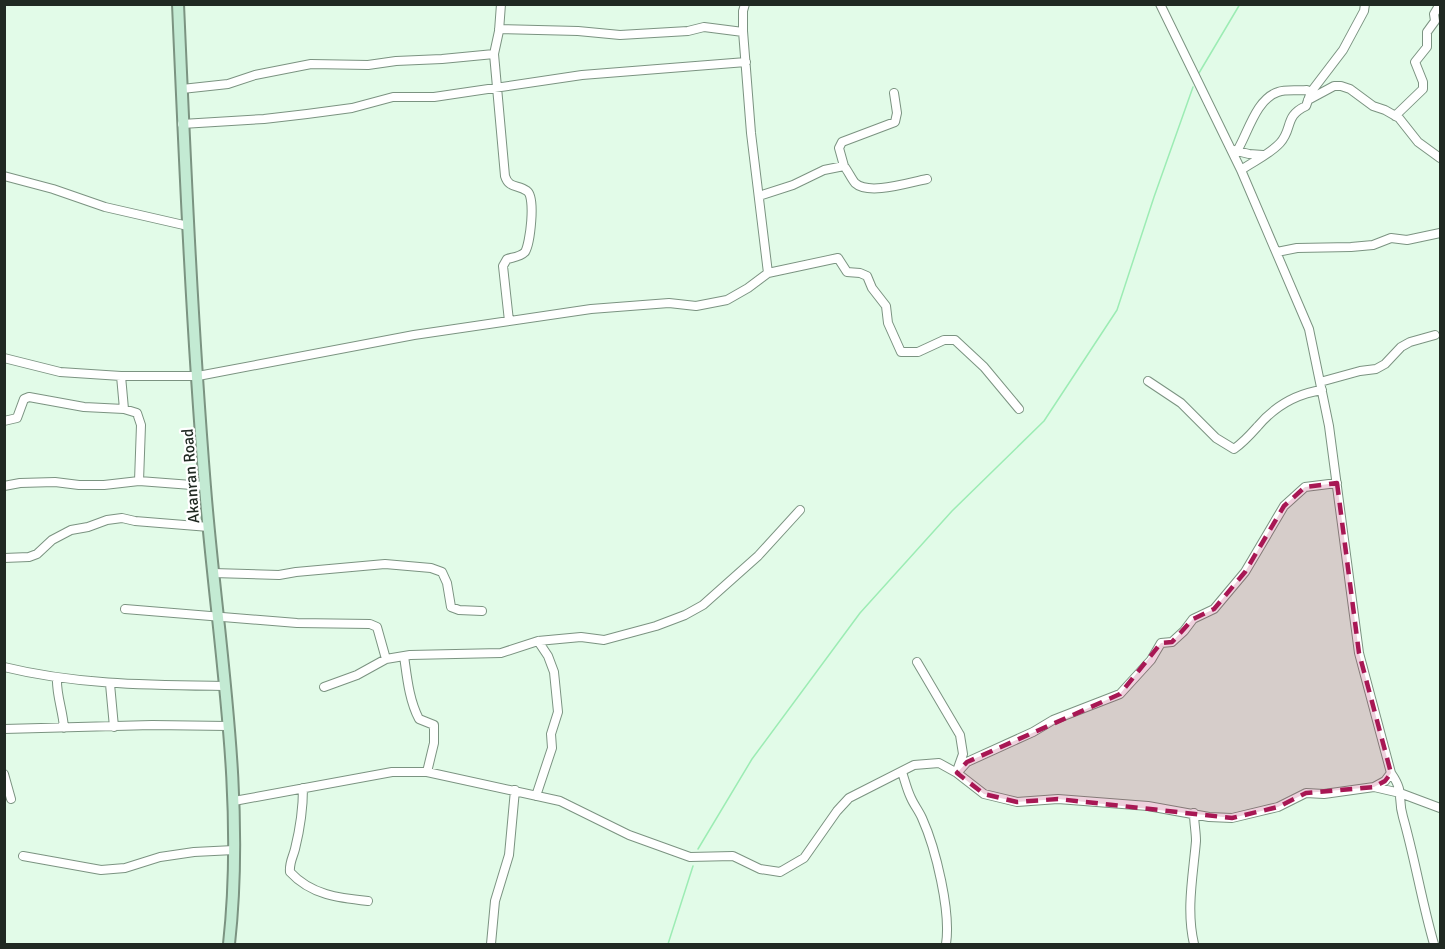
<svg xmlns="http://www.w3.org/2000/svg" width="1445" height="949" viewBox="0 0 1445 949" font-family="Signika,sans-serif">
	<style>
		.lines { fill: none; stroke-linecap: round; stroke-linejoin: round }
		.stream { stroke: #9cecb4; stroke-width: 1.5 }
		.minor-casing { stroke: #7b9381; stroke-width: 10 }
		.secondary-casing { stroke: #7b9381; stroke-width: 14 }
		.minor { stroke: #fff; stroke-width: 8 }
		.secondary { stroke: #c3ead3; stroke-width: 10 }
		.marked { fill: #a81754; fill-opacity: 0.2; stroke: #a81754; stroke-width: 4.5; stroke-dasharray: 12 8; stroke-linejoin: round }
		.labels { text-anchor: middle; stroke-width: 4.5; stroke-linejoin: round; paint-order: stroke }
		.street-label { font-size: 16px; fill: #202922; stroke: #fff }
	</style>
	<rect width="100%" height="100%" fill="#e2fbe8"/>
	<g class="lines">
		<!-- stream -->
		<path class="stream" d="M1199 73 1240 4
			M698 849 752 759 860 613 952 511 1044 421 1117 310 1154 197 1193 87
			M668 944 693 866"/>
		<defs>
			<path id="minor" d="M1160 4 1241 170 1309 329 1329 426 1359 653 1391 773C1405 793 1397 797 1403 817 1415 859 1422 903 1434 944
				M499 29 578 31 620 35 688 31 704 27 743 32
				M494 54 505 176C509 189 518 184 527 191 536 197 530 244 525 252 520 257 514 257 507 259L503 266 509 321
				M182 89 228 84 255 75 311 64 368 65 396 61 442 59 494 54 499 31 501 4
				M1308 100 1334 86H1341L1350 89 1373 106 1385 110 1399 118 1418 142 1440 158
				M1395 116 1423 89V82L1415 62 1427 47V32L1435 21 1434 14 1440 4
				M182 124 264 119 307 114 352 108 393 97H434L582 75 746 62
				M1233 150 1249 154 1263 155
				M1237 151C1248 133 1256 99 1278 92 1286 89 1298 91 1307 90L1311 92
				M844 166 839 148 842 142 895 122 897 113 894 93
				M1241 170C1254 161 1270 154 1280 143 1293 129 1284 116 1306 106L1311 92 1343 50 1364 11 1365 4
				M4 176 53 189 105 207 188 226
				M759 196 793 185 824 170 844 166C848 171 851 178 855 183 869 196 910 182 927 179
				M1277 252 1297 248 1351 247 1373 245 1391 238 1407 240 1440 233
				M768 273 838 258 847 272 860 273 867 276 872 288 886 306 888 323 901 352H918L944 340H955L984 367 1019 409
				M4 358 60 372 121 376H198L414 335 591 309 669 303 696 306 727 300 748 288 768 273 751 133 743 31V11L745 4
				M121 376 124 409
				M1148 381 1181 403 1216 438 1234 449C1244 442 1250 435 1258 426 1275 406 1295 394 1322 390
				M1320 382 1360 371 1376 369 1385 364 1401 347 1410 342 1435 335
				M4 421 17 418 24 399 29 397 84 407 124 409 137 413 141 425 139 481
				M4 486 20 483 55 482 79 485H104L139 481 205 486
				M4 558 29 557 37 554 52 540 71 530 88 527 107 520 122 518 135 521 209 527
				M213 573 279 575 296 572 385 564 431 568 442 572 447 583 451 607 459 610 482 611
				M125 609 297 623 370 624 377 627 386 659
				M404 656C407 677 409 700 419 719L434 725V743L427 772
				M917 662 960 735 963 754 958 768
				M4 667C77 685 150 685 224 686
				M57 678C56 694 63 711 64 728
				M110 684 114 727
				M324 687 357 675 386 659 410 655 501 653 538 641 581 637 604 640 656 626 685 615 703 605 758 556 800 510
				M4 729 152 725 228 726
				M902 772C905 781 907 790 911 798 914 805 919 811 922 818 936 849 951 912 946 944
				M957 773 967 762 1033 732 1053 720 1120 694 1151 660 1161 643 1172 642 1184 631 1193 619 1214 609 1245 572 1284 506 1305 487 1337 483
				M4 774 11 799
				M1374 787 1385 781 1391 773
				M303 788C303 808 300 829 295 849 293 857 289 863 290 872 311 895 339 898 368 901
				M536 796 552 748 551 734 558 712 554 672 548 656 538 641
				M234 801 392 772H427L560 801 629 835 690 857 733 856 760 869 780 872 804 858 837 811 849 798 914 765 939 763 957 773 984 794 1017 802 1058 799 1148 806 1209 817 1232 818 1278 807 1306 793 1324 794 1374 787 1400 793 1440 808
				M1194 813C1194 823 1196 832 1196 841 1193 876 1186 910 1194 944
				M23 856 101 870 125 868 160 857 194 852 234 850
				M491 944 495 901 509 855 515 790"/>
			<path id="secondary" d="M178 4C185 165 192 326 205 487 217 639 246 792 229 944"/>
		</defs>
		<!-- minor casing -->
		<use href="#minor" class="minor-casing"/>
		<!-- secondary casing -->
		<use href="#secondary" class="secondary-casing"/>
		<!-- minor -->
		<use href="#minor" class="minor"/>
		<!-- secondary -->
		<use href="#secondary" class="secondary"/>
	</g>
	<!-- marked area -->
	<path class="marked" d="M1337 483 1359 653 1391 773 1385 781 1374 787 1306 793 1278 807 1232 818 1058 799 1017 802 984 794 957 773 967 762 1120 694 1161 643 1172 642 1193 619 1214 609 1245 572 1284 506 1305 487Z"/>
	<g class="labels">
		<!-- street labels -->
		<g class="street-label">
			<text transform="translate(190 476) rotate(-94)" y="6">Akanran Road</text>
		</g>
	</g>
	<!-- border -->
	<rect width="1445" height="949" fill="none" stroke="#202922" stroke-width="12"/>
</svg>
